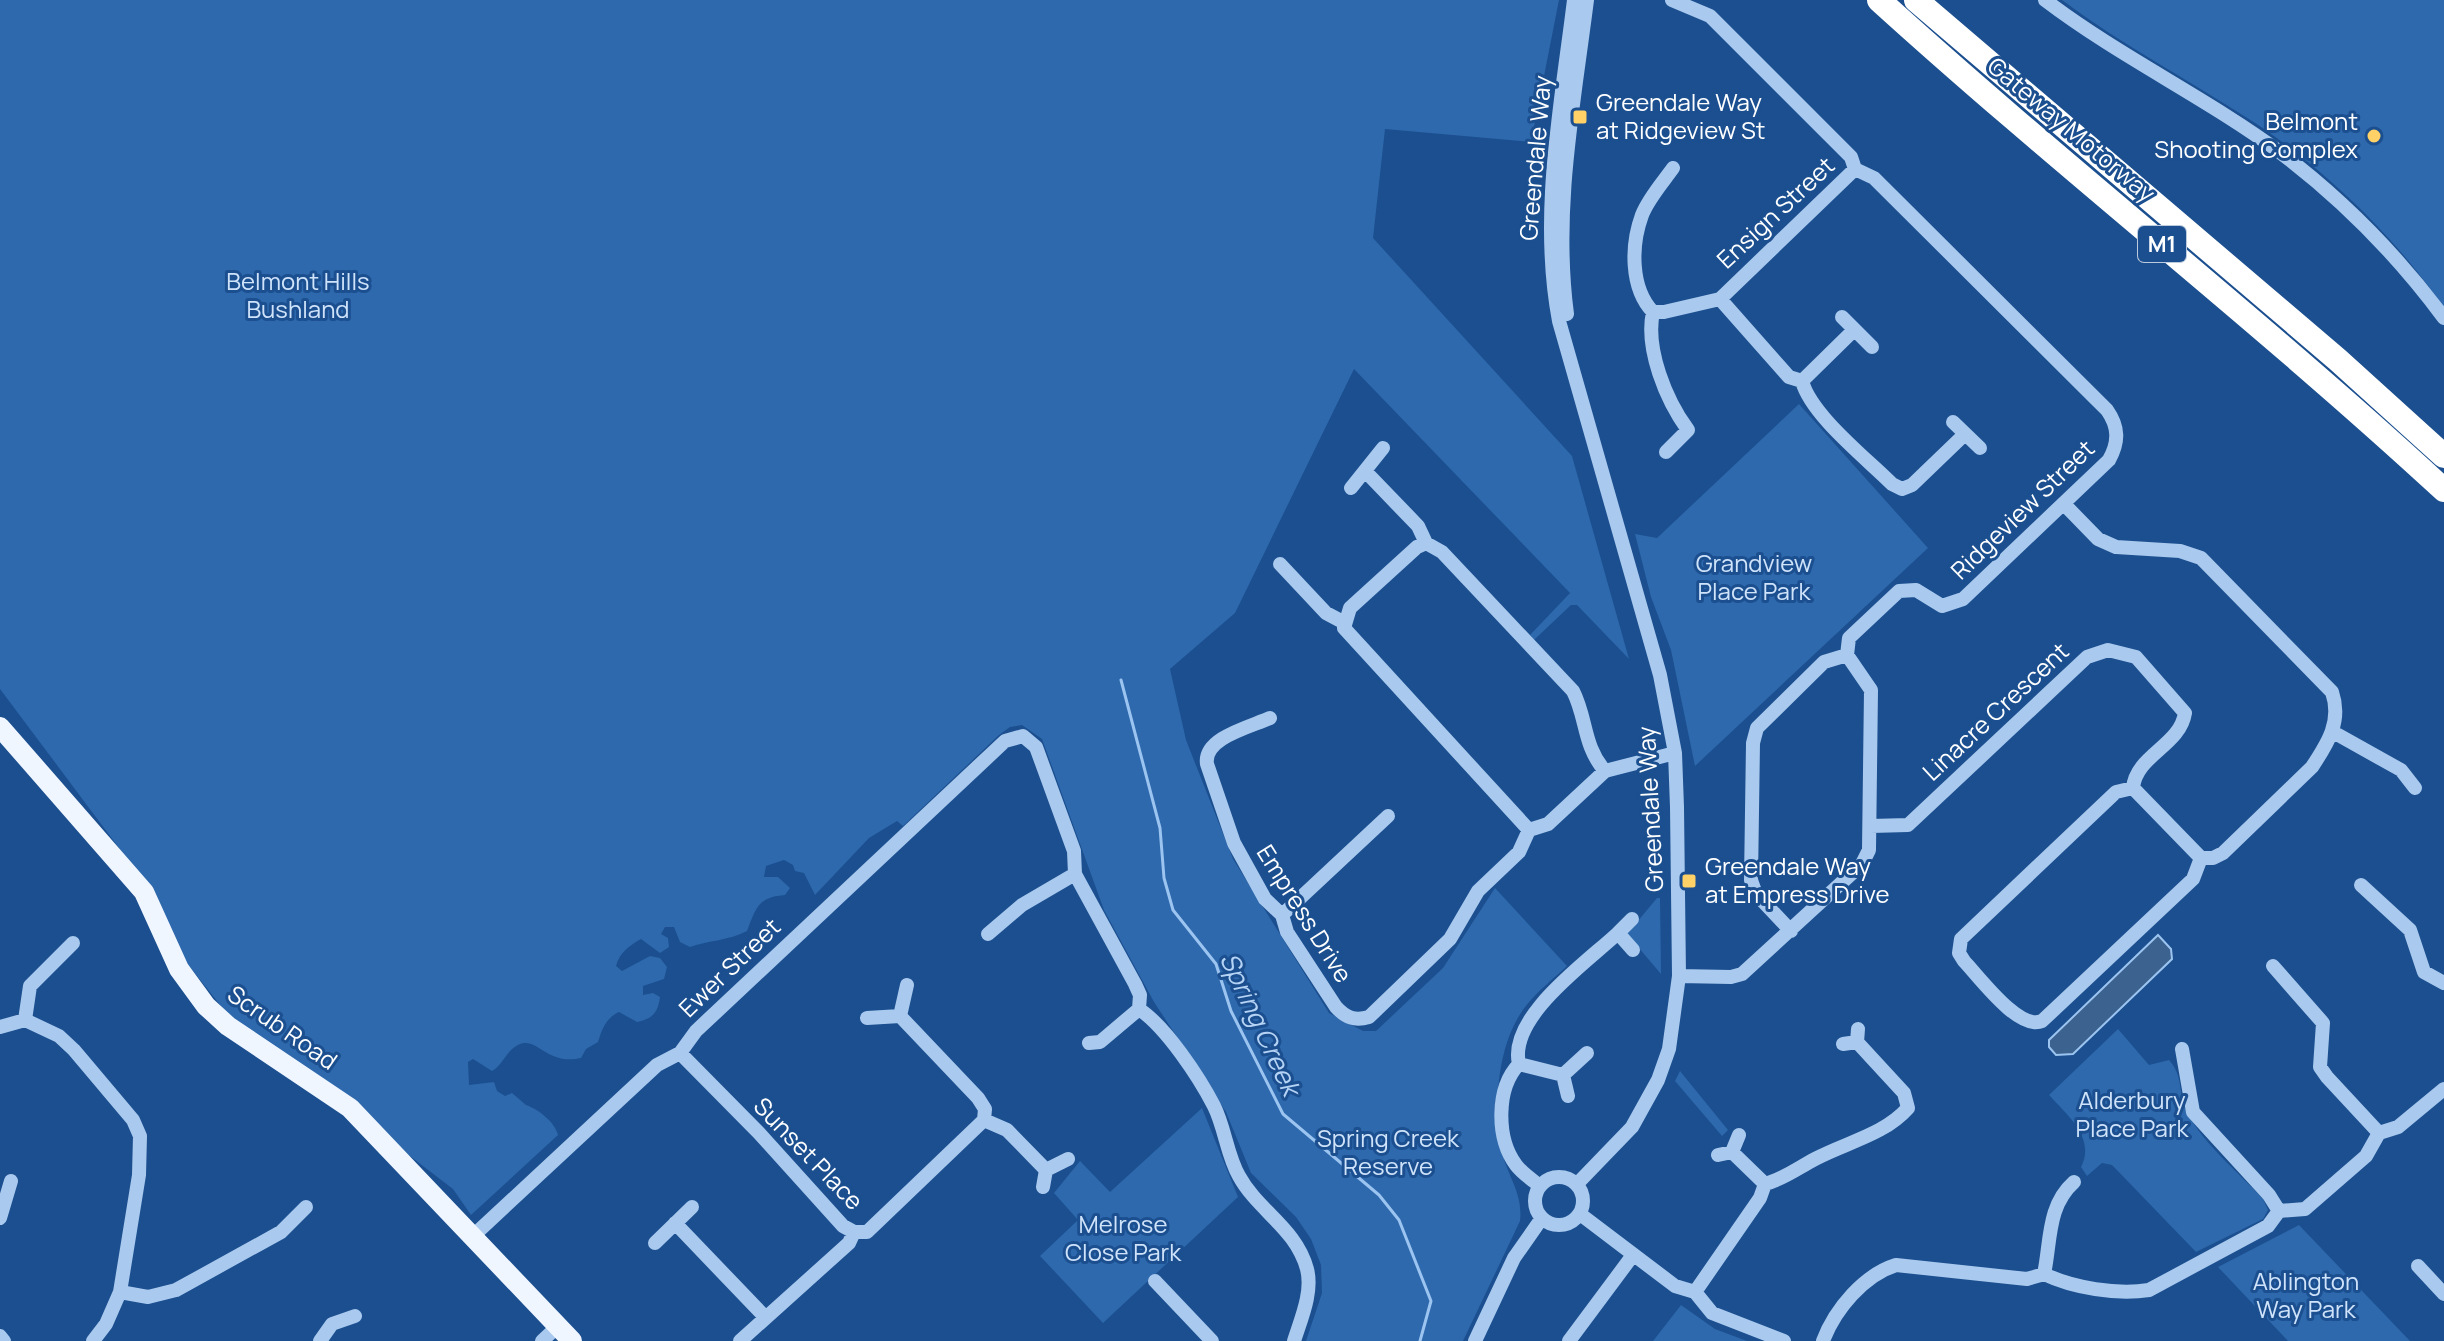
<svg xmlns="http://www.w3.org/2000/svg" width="2444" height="1341" viewBox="0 0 2444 1341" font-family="Manrope,sans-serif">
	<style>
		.green { fill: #2e69ad }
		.water { fill: #3c6290; stroke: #9cc4f0; stroke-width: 2 }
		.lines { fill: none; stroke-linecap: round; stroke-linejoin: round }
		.stream { stroke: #9cc4f0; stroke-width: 3 }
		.minor { stroke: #a9c9ee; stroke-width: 14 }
		.major { stroke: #f0f6ff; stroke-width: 20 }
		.highway { stroke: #fff; stroke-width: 24 }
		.poi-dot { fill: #ffd166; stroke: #1b4f8f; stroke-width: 3 }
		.labels { text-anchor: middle; stroke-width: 6; stroke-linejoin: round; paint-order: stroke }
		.shield { fill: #1b4f8f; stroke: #bbcadd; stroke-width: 2 }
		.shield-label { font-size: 22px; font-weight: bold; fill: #fff }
		.poi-label { font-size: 24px; fill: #fff; stroke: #1b4f8f; text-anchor: start }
		.street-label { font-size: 24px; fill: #fff; stroke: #1b4f8f }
		.park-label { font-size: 24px; fill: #cfe3fa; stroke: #1b4f8f }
		.water-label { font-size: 26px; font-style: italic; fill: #b5d3f5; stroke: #1b4f8f }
	</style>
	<rect width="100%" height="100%" fill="#1b4f8f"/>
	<!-- green -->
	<path class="green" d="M0 0H1559L1531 142 1385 129 1373 238 1572 456 1629 659 1577 605H1571L1534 640 1530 635 1570 593 1354 369 1235 613 1170 669 1186 740 1233 859 1329 1013 1363 1031H1376L1443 968 1495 888 1567 966C1550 982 1531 996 1519 1016 1496 1054 1493 1114 1503 1156 1510 1180 1523 1195 1520 1221L1463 1341H1306L1322 1293 1321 1265 1311 1239 1296 1217 1251 1173 1226 1112 1154 1002 1104 910 1042 739 1022 725 1010 727 999 735 903 826 897 821 869 838 815 895 804 873 795 871 793 865 784 860 766 866 764 877H778L790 888 785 895C758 897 756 908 747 931 728 941 709 940 690 947L680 942 674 927H665L661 934 668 938 669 947 660 953 641 939C629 946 620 952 616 966L622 971 650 956 660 958 667 967 664 979 643 986V995L653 993 660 997C658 1013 652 1019 637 1022L619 1012C606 1018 602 1029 598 1042L586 1049 581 1058C546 1066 537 1035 518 1045 506 1051 503 1065 492 1071L473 1059 468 1062 469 1085 494 1082 497 1091 505 1096 512 1093 526 1105C538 1109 555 1122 558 1135L471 1215 453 1189 232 1020 182 957 119 848 0 689Z
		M2062 0H2444V308C2395 236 2325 169 2252 121 2189 80 2122 45 2062 0Z
		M1799 404 1928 548 1695 766 1671 650 1651 597 1635 534 1657 538Z
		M1657 898H1660L1661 974 1627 934Z
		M2118 1029 2149 1065 2169 1060C2184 1076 2178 1095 2187 1113 2205 1145 2238 1172 2263 1199L2268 1210 2263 1219 2196 1252 2112 1165 2102 1163 2087 1176 2081 1167C2096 1138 2067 1115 2049 1095Z
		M1680 1071 1728 1130 1722 1136 1675 1081Z
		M1202 1108 1238 1197 1103 1323 1040 1256 1078 1220 1054 1193 1080 1161 1110 1192Z
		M2299 1225 2410 1341H2288L2218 1267Z
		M1681 1305 1715 1329 1747 1341H1653Z"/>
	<!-- water -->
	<path class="water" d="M2158 935 2171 949 2172 959 2073 1054 2056 1055 2049 1047V1040Z"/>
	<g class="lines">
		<!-- stream -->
		<path class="stream" d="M1121 680 1160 828 1164 878 1173 910 1216 964 1231 1011 1283 1114 1379 1195 1399 1220 1431 1301 1420 1341"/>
		<!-- minor -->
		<path class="minor" d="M1574 0C1561 107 1539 215 1559 321L1660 675 1675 753 1677 807 1679 976 1669 1049 1658 1080 1632 1127 1577 1184
			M1672 0 1710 16 1851 157 1855 169 1874 178 2107 410C2119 427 2119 442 2109 460L1963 599 1942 606 1916 590 1899 591 1849 638 1847 655 1871 690 1869 850 1862 864 1742 974 1731 977 1679 976
			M2045 0C2120 57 2205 97 2281 153 2343 200 2398 256 2444 318
			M1673 168C1663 182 1648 199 1642 215 1631 245 1630 288 1653 312H1664L1720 299 1855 169
			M1720 299 1789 377 1802 381C1811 415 1866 458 1892 484L1902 489 1912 485 1965 434
			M1653 312C1645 349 1666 400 1688 430L1666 452
			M1567 314C1553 209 1574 104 1587 0
			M1842 317 1872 347
			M1802 381 1854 330
			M1953 422 1980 448
			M1366 472 1418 526 1426 543
			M1351 488 1383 448
			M1280 564 1326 613 1343 622
			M1270 718C1250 727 1203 738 1207 764L1234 843 1265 899 1282 915 1287 932 1336 1007C1346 1018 1355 1021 1369 1017L1450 939 1478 891 1519 852 1529 830 1548 824 1605 771 1675 753
			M2333 732 2401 770 2415 788
			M2133 788 2116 792 1961 939 1959 953 1964 961C1980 978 2019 1031 2042 1021L2193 879 2201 858
			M1871 826 1908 825 2087 657 2108 650 2136 657 2185 713C2180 746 2136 755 2133 788L2201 858H2213L2223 853 2312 767C2328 743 2342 721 2332 692L2201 558 2180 551 2116 547 2098 539 2064 504
			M1529 830 1344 628 1350 608 1417 547 1426 543 1442 552 1573 691C1587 718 1583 746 1605 771
			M2361 885 2410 930 2424 972 2444 983
			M1282 915 1388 816
			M1632 919 1618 933 1633 950
			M1791 931 1756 894 1751 880 1753 743 1757 728 1824 662 1847 655
			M988 934 1022 905 1075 874
			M2273 966 2323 1023 2320 1067 2327 1077 2379 1133
			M867 1018 900 1016 907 985
			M25 1020 30 986 73 943
			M0 1027 25 1020 59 1036 74 1050 133 1120 140 1136 139 1175 120 1292 106 1324 93 1341
			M1089 1043 1100 1042 1139 1009
			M1843 1044 1857 1042 1858 1029
			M2182 1049 2193 1112 2269 1195 2279 1211
			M680 1053 759 1133 843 1226 854 1232H867L984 1120 985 1109 978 1098 900 1016
			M1519 1064 1563 1075
			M1568 1096 1563 1075 1587 1053
			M984 1120 1007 1130 1046 1170
			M1732 1152 1765 1184
			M1718 1155 1732 1152 1739 1135
			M1535 1201a24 24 0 1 1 48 0a24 24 0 1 1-48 0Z
			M1540 1186C1532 1180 1522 1173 1516 1165 1496 1138 1496 1088 1519 1064 1508 1017 1586 963 1618 933
			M1043 1187 1046 1170 1068 1159
			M1580 1214 1675 1286 1695 1292 1712 1313 1784 1341
			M0 1218 11 1181
			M675 1223 765 1317
			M472 1237 657 1065 680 1053 696 1031 1005 741 1023 736 1036 747 1074 851 1075 874 1135 984 1140 995 1139 1009C1166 1027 1199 1077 1214 1106 1225 1128 1227 1155 1239 1176 1258 1211 1296 1228 1307 1269 1313 1292 1301 1319 1294 1341
			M655 1243 692 1207
			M2418 1266 2444 1294
			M2044 1274C2051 1241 2047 1206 2074 1182
			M1155 1281 1212 1341
			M120 1292 148 1297 176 1290 281 1232 306 1207
			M1695 1292 1760 1198 1765 1184C1784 1179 1798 1168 1815 1159 1847 1142 1884 1135 1908 1108L1904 1093 1857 1042
			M0 1336 4 1341
			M320 1341 332 1324 355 1316
			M542 1341 558 1326
			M740 1341 849 1243 854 1232
			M1475 1341 1514 1258 1542 1218
			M1569 1341 1633 1255
			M1823 1341C1835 1309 1864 1275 1896 1265L2027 1279 2044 1274C2073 1288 2117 1295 2149 1290L2268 1226 2279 1211 2305 1209 2366 1156 2379 1133 2398 1127 2444 1089"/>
		<!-- major -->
		<path class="major" d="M0 727 144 892 179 969 206 1006 228 1026 350 1108 572 1341"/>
		<!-- highway -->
		<path class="highway" d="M1879 0C2064 168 2261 321 2444 490
			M1916 0 2338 360 2444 456"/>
	</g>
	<!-- markers -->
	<g class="poi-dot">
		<rect x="1572" y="109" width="16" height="16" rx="4"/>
		<circle cx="2374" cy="136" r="8"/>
		<rect x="1681" y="873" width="16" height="16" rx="4"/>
	</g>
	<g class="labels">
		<!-- shield labels -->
		<rect class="shield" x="2138" y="226" width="48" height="36" rx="6"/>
		<g class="shield-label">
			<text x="2162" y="252">M1</text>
		</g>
		<!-- poi labels -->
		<g class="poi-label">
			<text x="1596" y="111">Greendale Way<tspan x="1596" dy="28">at Ridgeview St</tspan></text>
			<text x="2358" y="130" text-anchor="end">Belmont<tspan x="2358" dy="28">Shooting Complex</tspan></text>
			<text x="1705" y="875">Greendale Way<tspan x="1705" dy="28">at Empress Drive</tspan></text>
		</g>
		<!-- street labels -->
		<g class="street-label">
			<text transform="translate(2071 130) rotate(40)" y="8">Gateway Motorway</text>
			<text transform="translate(1536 158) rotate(-85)" y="8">Greendale Way</text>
			<text transform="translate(1776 213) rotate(-43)" y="8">Ensign Street</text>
			<text transform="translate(2023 510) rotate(-44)" y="8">Ridgeview Street</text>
			<text transform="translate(1996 712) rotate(-43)" y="8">Linacre Crescent</text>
			<text transform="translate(1651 809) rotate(-93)" y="8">Greendale Way</text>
			<text transform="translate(1304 914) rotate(58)" y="8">Empress Drive</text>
			<text transform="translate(730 968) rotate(-44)" y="8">Ewer Street</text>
			<text transform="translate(282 1028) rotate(35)" y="8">Scrub Road</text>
			<text transform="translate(808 1154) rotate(46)" y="8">Sunset Place</text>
		</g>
		<!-- park labels -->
		<g class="park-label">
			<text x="298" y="290">Belmont Hills<tspan x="298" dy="28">Bushland</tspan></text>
			<text x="1754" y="572">Grandview<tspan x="1754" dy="28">Place Park</tspan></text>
			<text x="2132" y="1109">Alderbury<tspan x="2132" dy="28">Place Park</tspan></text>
			<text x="1388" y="1147">Spring Creek<tspan x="1388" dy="28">Reserve</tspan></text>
			<text x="1123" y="1233">Melrose<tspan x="1123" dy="28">Close Park</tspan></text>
			<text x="2306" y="1290">Ablington<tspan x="2306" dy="28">Way Park</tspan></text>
		</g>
		<!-- water labels -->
		<g class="water-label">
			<text transform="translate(1260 1024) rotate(65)" y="9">Spring Creek</text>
		</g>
	</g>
</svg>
